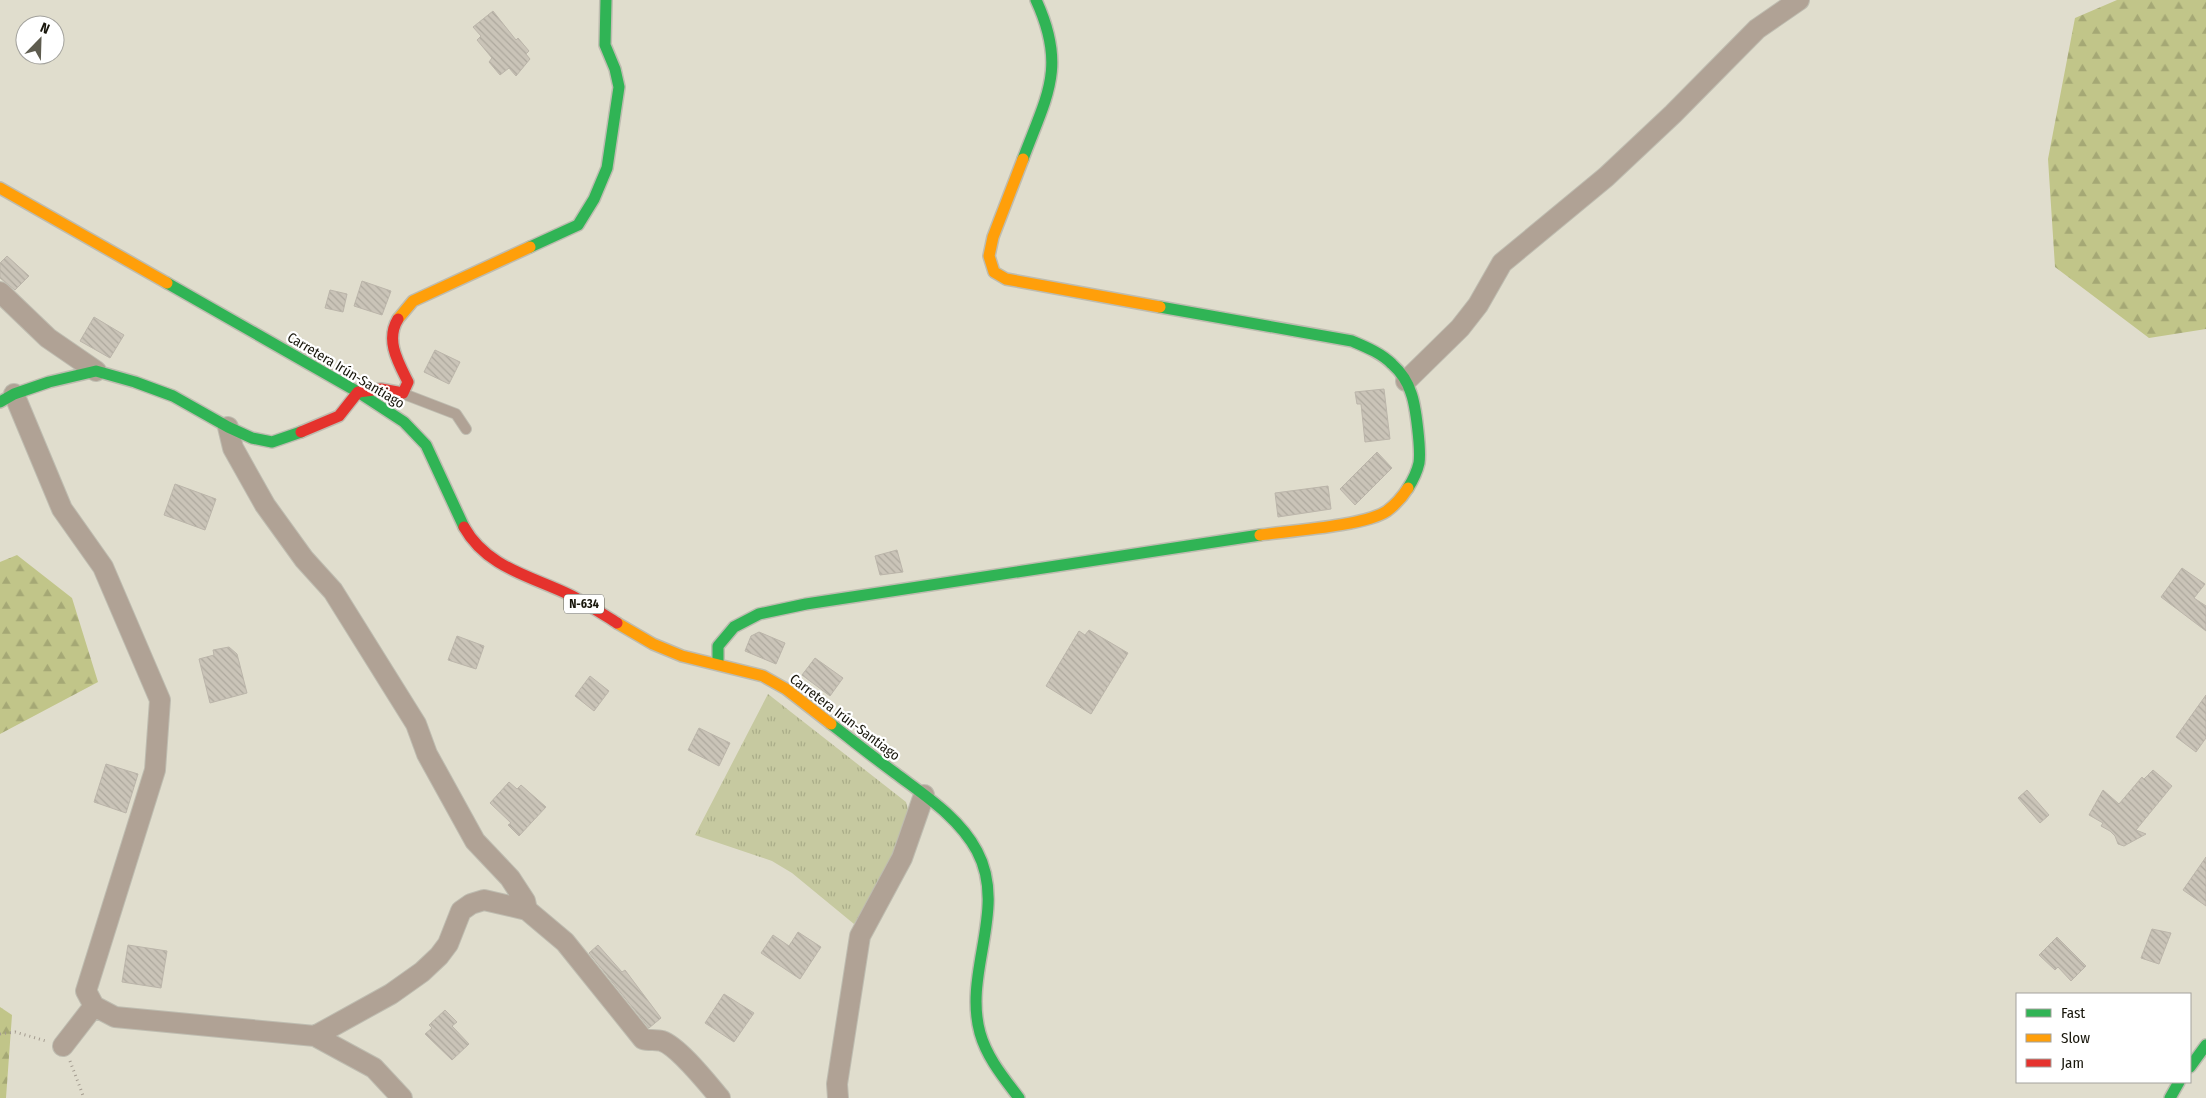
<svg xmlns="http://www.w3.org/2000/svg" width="2206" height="1098" viewBox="0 0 2206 1098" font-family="'Fira Sans Condensed',sans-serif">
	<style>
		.grass { fill: url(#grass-tufts) }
		.forest { fill: url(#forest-firs) }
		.building { fill: url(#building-back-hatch); stroke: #bbb5aa }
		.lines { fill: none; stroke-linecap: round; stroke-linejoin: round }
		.lane-casing { stroke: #bebcb0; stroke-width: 12 }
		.street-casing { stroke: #bebcb0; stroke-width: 22 }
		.fast-casing { stroke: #bebcb0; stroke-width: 14 }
		.slow-casing { stroke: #bebcb0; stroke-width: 14 }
		.jam-casing { stroke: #bebcb0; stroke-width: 14 }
		.path { stroke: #a49c90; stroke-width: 3; stroke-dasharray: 1 4; stroke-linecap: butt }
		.lane { stroke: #b0a295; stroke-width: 10 }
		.street { stroke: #b0a295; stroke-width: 20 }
		.fast { stroke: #30b455; stroke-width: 11 }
		.slow { stroke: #ff9f0a; stroke-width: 11 }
		.jam { stroke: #e5322d; stroke-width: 11 }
		.labels { text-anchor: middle; stroke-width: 4.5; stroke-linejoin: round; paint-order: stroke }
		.shield { fill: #fff; stroke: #5d5c54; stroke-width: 1 }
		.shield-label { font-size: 12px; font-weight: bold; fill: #18160b }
		.street-label { font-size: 14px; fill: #18160b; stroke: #fff }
	</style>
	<defs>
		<pattern id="grass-tufts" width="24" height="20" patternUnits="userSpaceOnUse" patternTransform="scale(1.25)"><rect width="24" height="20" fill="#c6c9a0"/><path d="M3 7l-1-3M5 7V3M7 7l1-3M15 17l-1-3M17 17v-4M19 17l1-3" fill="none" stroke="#a9ac88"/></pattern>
		<pattern id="forest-firs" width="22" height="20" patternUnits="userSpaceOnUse" patternTransform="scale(1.25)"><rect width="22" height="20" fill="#c1c589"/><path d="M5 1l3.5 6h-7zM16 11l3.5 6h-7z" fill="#a5a875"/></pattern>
		<pattern id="building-back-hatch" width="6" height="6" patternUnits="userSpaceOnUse" patternTransform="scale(1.25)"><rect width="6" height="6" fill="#cac4b8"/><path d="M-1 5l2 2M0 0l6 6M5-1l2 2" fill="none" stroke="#ada89d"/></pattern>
	</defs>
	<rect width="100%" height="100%" fill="#e0ddcd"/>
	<!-- grass -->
	<path class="grass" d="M768 694 906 802 910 817 892 867 854 924 792 873 772 861 695 835Z"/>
	<!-- forest -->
	<path class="forest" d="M2117 0H2206V329L2149 338 2055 267 2048 159 2075 18Z
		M17 555 72 598 98 682 0 734V562Z
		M0 1007 12 1015 6 1098H0Z"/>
	<!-- building -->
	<path class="building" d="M493 11 516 40 518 38 529 51 526 54 530 59 516 76 509 68 500 75 489 62 492 58 477 40 481 36 473 27Z
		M7 256 29 276 15 290 0 278V263Z
		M362 281 391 291 382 315 354 306Z
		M330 290 347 294 343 312 325 308Z
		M94 317 124 335 110 358 80 341Z
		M435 350 460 362 449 384 424 372Z
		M1384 389 1390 439 1365 442 1361 404H1357L1355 392Z
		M1377 452 1392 468 1355 505 1340 489Z
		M175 484 216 499 205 530 164 515Z
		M1328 486 1331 509 1278 517 1275 493Z
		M897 550 903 572 880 575 875 556Z
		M2182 568 2205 584 2194 598 2206 606V631L2161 597Z
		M1089 630 1128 653 1091 714 1046 686 1079 631 1085 635Z
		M759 632 785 643 776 664 745 651 751 636Z
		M457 636 484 646 476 669 448 660Z
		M229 647 237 654 247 693 210 703 199 659 214 655 213 650Z
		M815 658 843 678 830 696 802 675Z
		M590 676 609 691 594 711 575 696Z
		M2206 695V738L2196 752 2176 737Z
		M699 728 730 743 719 766 688 750Z
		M106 764 138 774 126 813 94 802Z
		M2153 770 2172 786 2136 830 2146 834 2124 846 2118 844 2115 836 2110 831 2101 826 2103 823 2089 815 2103 790 2119 804 2142 777 2144 779Z
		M509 782 517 789 521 785 546 807 519 836 508 825 511 823 490 803Z
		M2027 790 2049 815 2040 823 2018 798Z
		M2206 857V906L2183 890Z
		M2152 929 2171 933 2159 964 2141 958Z
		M798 932 821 947 800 979 761 953 773 935 789 946Z
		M2057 937 2086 966 2071 981 2058 967 2055 970 2039 955Z
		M128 945 167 951 161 988 122 982Z
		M598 945 622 972 625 970 661 1018 649 1028 589 953Z
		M724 994 754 1013 734 1042 705 1023Z
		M445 1010 457 1022 452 1026 469 1044 452 1060 425 1034 432 1028 429 1025Z"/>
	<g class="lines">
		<defs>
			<path id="lane" d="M404 394 456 414 466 429"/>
			<path id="street" d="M0 292 48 338 96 371
				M1406 381 1460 328 1478 305 1502 263 1606 177 1673 114 1757 29 1799 0
				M14 394 62 509 103 567 160 700 155 770 86 991 94 1006
				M228 427 233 448 265 505 304 559 333 591 416 724 427 754 475 841 510 878 525 901 527 910 565 942 643 1039C649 1041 656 1039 662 1041 679 1047 708 1084 720 1098
				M315 1036 374 1068 402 1098
				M63 1046 94 1006 115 1017 315 1036 391 994 422 972 439 956 448 944 461 911 471 904 484 900 527 910
				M838 1098 837 1084 860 936 902 858 924 795"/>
			<path id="fast" d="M1023 159C1047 95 1067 67 1036 0
				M530 247 578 225 594 199 607 168 619 87 615 69 605 45 606 0
				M167 283 358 392 404 422 426 445 464 527
				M1160 307 1352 341C1366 347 1381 353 1392 364 1401 372 1408 383 1411 393 1416 406 1421 450 1419 463 1417 472 1413 480 1408 488
				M0 402 14 394 49 382 96 371 135 382 173 396 228 427 252 438 272 442 301 432
				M718 664V646L734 627 759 614 806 604 1260 535
				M831 724C852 740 873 757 895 773 924 795 959 817 977 851 1008 909 963 972 980 1033 987 1058 1004 1078 1019 1098
				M2190 1067 2206 1045
				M2170 1098 2179 1082"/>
			<path id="slow" d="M1023 159 993 237 989 256 994 272 1006 279 1160 307
				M0 188 167 283
				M398 319 413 301 530 247
				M1260 535C1289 531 1365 526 1387 511 1395 505 1403 496 1408 488
				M617 623 653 644 682 656 763 676 786 689 831 724"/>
			<path id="jam" d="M301 432 339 416 358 392 381 389 403 393 408 382C398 362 385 340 398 319
				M464 527C487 568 531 576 570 595 586 603 601 613 617 623"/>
		</defs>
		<!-- lane casing -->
		<use href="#lane" class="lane-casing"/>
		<!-- street casing -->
		<use href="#street" class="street-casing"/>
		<!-- fast casing -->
		<use href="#fast" class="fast-casing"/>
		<!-- slow casing -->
		<use href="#slow" class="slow-casing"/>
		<!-- jam casing -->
		<use href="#jam" class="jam-casing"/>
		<!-- path -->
		<path class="path" d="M0 1034 15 1032 46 1041
			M70 1061 84 1098"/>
		<!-- lane -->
		<use href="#lane" class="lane"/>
		<!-- street -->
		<use href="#street" class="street"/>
		<!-- fast -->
		<use href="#fast" class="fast"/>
		<!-- slow -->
		<use href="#slow" class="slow"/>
		<!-- jam -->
		<use href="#jam" class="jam"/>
	</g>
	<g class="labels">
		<!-- shield labels -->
		<rect class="shield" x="564" y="594.5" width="40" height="19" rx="4"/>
		<g class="shield-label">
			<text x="584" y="608">N-634</text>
		</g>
		<!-- street labels -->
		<g class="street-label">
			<text transform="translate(346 370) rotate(31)" y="5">Carretera Irún-Santiago</text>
			<text transform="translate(845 717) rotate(37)" y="5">Carretera Irún-Santiago</text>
		</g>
	</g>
	<!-- legend -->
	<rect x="2016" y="993" width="175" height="90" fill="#ffffff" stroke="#a3a29d"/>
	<rect x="2026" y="1009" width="25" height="8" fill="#30b455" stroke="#a3a29d"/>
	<text x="2061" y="1018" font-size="15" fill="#18160b">Fast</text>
	<rect x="2026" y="1034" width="25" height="8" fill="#ff9f0a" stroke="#a3a29d"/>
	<text x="2061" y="1043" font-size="15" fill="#18160b">Slow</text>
	<rect x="2026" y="1059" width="25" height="8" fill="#e5322d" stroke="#a3a29d"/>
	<text x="2061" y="1068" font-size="15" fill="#18160b">Jam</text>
	<!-- north arrow -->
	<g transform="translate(40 40) rotate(23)"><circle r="24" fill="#ffffff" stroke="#a3a29d"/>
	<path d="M0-4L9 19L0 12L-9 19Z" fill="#5e5c4f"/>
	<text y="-8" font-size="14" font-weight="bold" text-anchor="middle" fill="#18160b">N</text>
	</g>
</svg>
